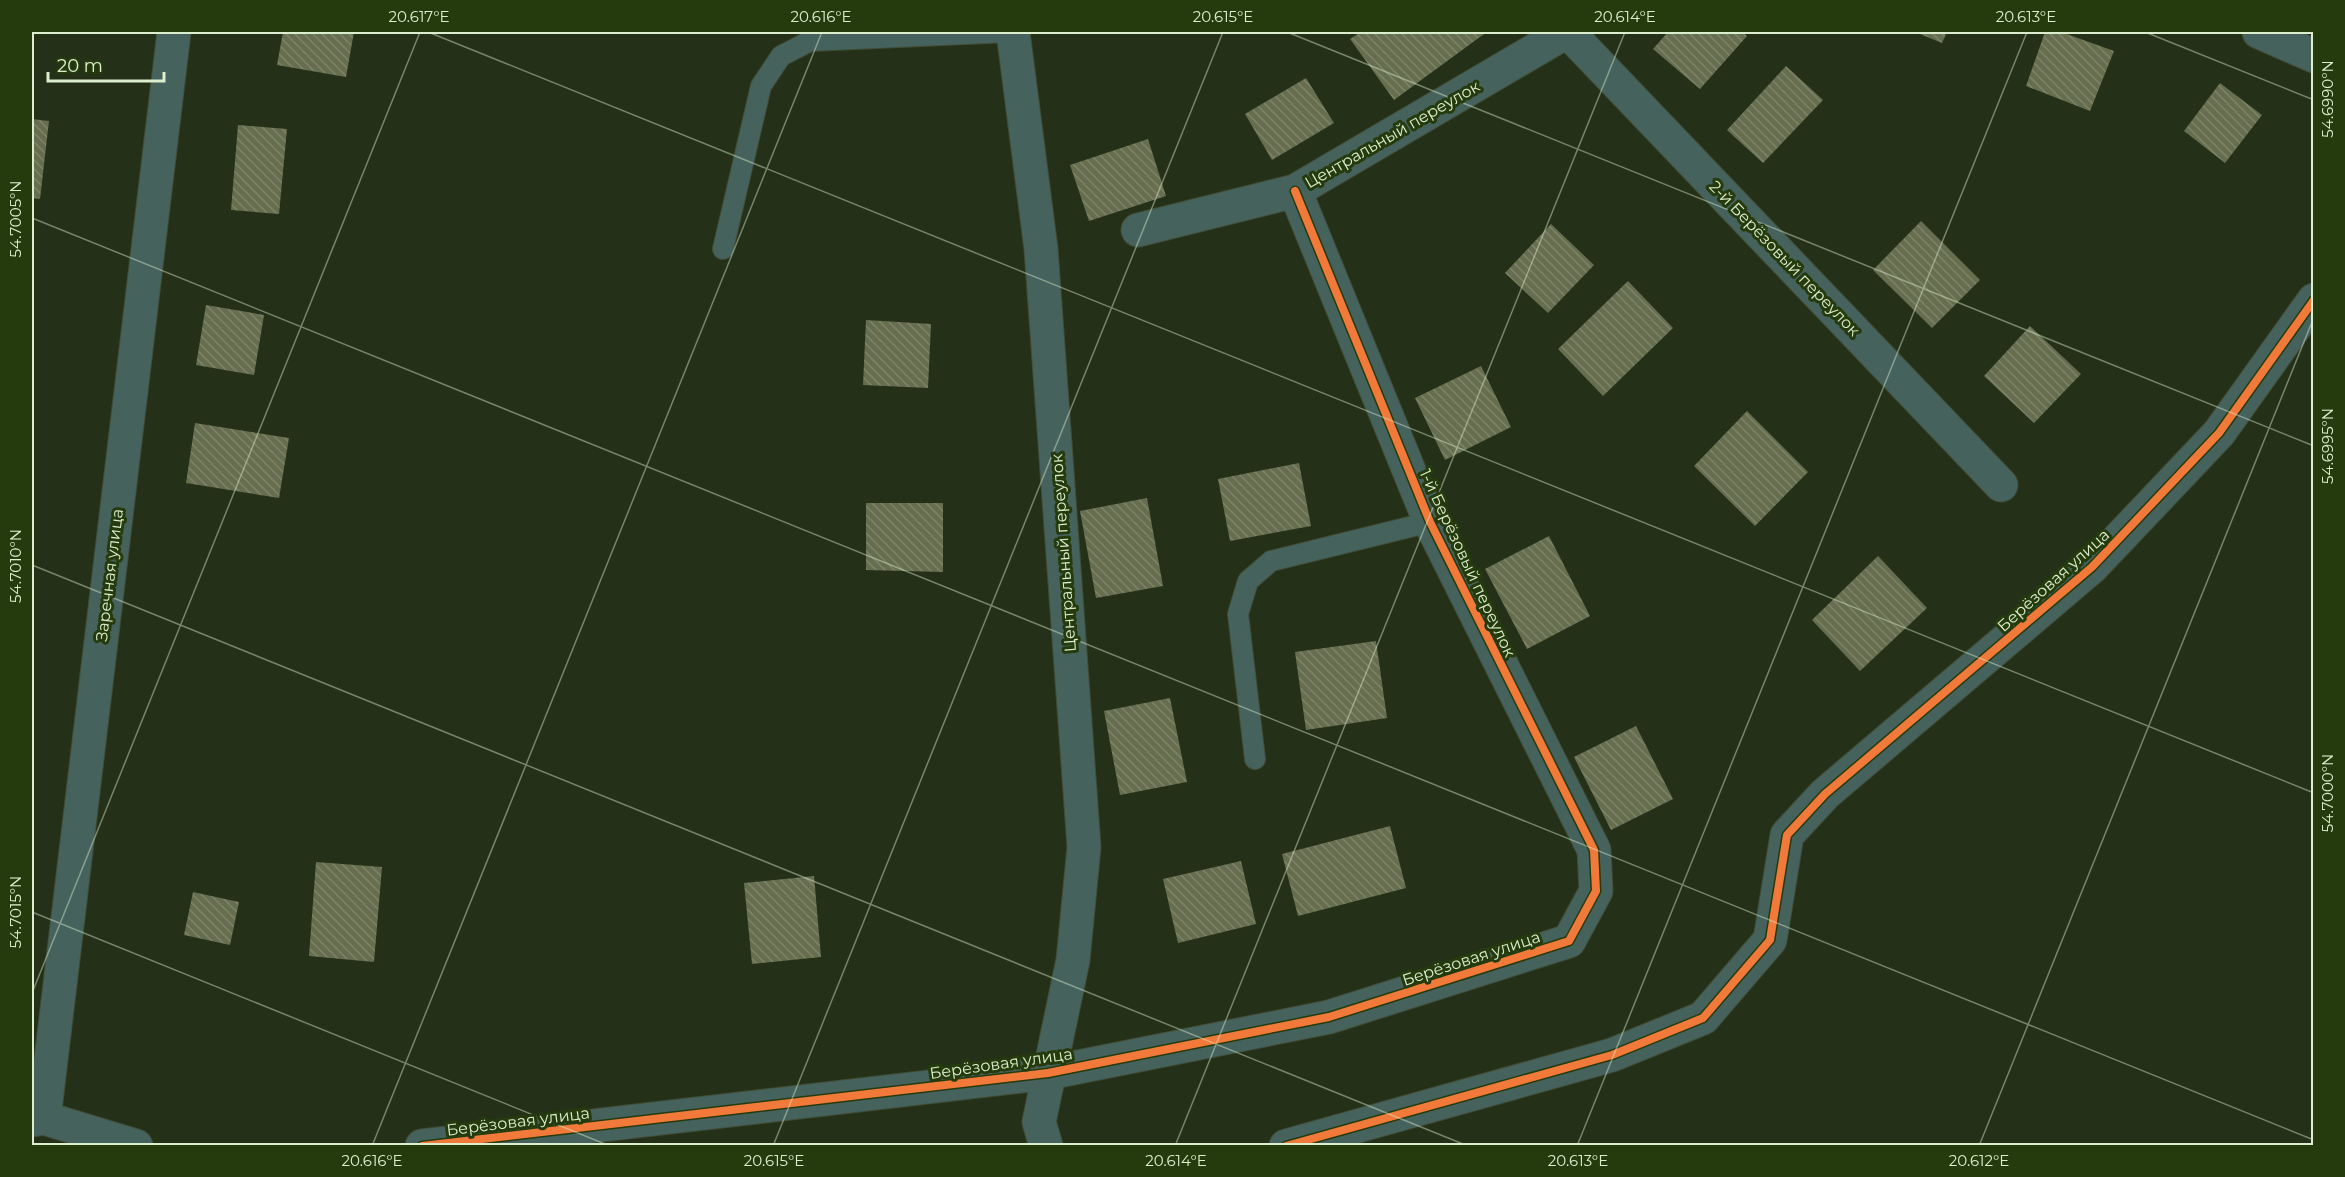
<svg xmlns="http://www.w3.org/2000/svg" width="2345" height="1177" viewBox="0 0 2345 1177" font-family="Montserrat,sans-serif">
	<style>
		.building { fill: url(#building-back-hatch) }
		.lines { fill: none; stroke-linecap: round; stroke-linejoin: round }
		.lane-casing { stroke: #414d37; stroke-width: 22 }
		.street-casing { stroke: #414d37; stroke-width: 35 }
		.lane { stroke: #46625d; stroke-width: 20 }
		.street { stroke: #46625d; stroke-width: 33 }
		.cycleway-casing { stroke: #253b0d; stroke-width: 11 }
		.cycleway { stroke: #f17a3a; stroke-width: 8 }
		.ticks { fill: none; stroke: #dceece; stroke-width: 1.5; stroke-opacity: 0.45 }
		.labels { text-anchor: middle; stroke-width: 6; stroke-linejoin: round; paint-order: stroke }
		.street-label { font-size: 16px; fill: #dceece; stroke: #253b0d }
		.neatline { fill: none; stroke: #dceece; stroke-width: 2 }
		.ticks-label { font-size: 15px; text-anchor: middle; fill: #dceece }
	</style>
	<defs>
		<pattern id="building-back-hatch" width="6" height="6" patternUnits="userSpaceOnUse" patternTransform="scale(1.5)"><rect width="6" height="6" fill="#676e4f"/><path d="M-1 5l2 2M0 0l6 6M5-1l2 2" fill="none" stroke="#7c8367"/></pattern>
	</defs>
	<rect width="100%" height="100%" fill="#243018"/>
	<!-- building -->
	<path class="building" d="M283 32H354L346 77 277 65Z
		M1361 32H1482L1484 34 1394 100 1350 39Z
		M1668 32H1742L1747 36 1700 89 1653 49Z
		M1915 32H1947L1942 43Z
		M2045 32H2061L2114 51 2090 111 2026 86Z
		M1786 66 1823 100 1763 163 1727 130Z
		M1306 78 1334 123 1272 160 1245 114Z
		M2220 83 2262 115 2225 163 2184 131Z
		M32 119 49 121 40 199 32 198Z
		M238 125 287 129 279 214 231 210Z
		M1148 139 1166 196 1089 221 1070 165Z
		M1921 221 1980 280 1932 328 1873 270Z
		M1551 224 1594 265 1548 313 1505 273Z
		M1628 281 1673 328 1603 396 1558 349Z
		M206 305 264 315 254 375 196 365Z
		M866 320 931 324 928 388 863 385Z
		M2030 326 2081 374 2034 423 1984 376Z
		M1481 366 1511 427 1445 460 1415 398Z
		M1747 411 1808 472 1755 526 1694 466Z
		M195 423 289 438 279 498 186 483Z
		M1299 463 1311 526 1230 541 1218 479Z
		M1147 498 1163 586 1096 598 1080 511Z
		M866 503H943V572L866 570Z
		M1549 536 1590 616 1527 649 1485 569Z
		M1878 556 1927 608 1860 671 1812 620Z
		M1376 641 1387 718 1306 730 1295 652Z
		M1170 698 1187 782 1120 795 1104 711Z
		M1636 726 1673 799 1611 830 1574 757Z
		M1390 826 1406 888 1298 916 1282 854Z
		M1241 861 1256 924 1178 943 1163 879Z
		M316 862 382 867 374 962 309 956Z
		M814 876 821 957 752 964 744 883Z
		M193 892 239 902 230 945 184 935Z"/>
	<g class="lines">
		<defs>
			<path id="lane" d="M723 249 761 86 781 56 810 41 1009 32
				M1255 759 1238 614 1248 581 1271 561 1430 522"/>
			<path id="street" d="M1013 32 1041 249 1084 847 1073 960 1039 1122 1046 1146
				M1568 32 2001 485
				M2259 32 2314 56
				M1138 230 1295 191 1566 32
				M44 1118 174 32
				M32 1120 44 1118 136 1146
				M422 1146 1048 1073 1329 1017 1569 941 1596 891 1594 850 1430 522 1295 191
				M1286 1146 1612 1055 1703 1018 1770 940 1787 835 1825 794 2092 567 2219 433 2314 300"/>
		</defs>
		<!-- lane casing -->
		<use href="#lane" class="lane-casing"/>
		<!-- street casing -->
		<use href="#street" class="street-casing"/>
		<!-- lane -->
		<use href="#lane" class="lane"/>
		<!-- street -->
		<use href="#street" class="street"/>
		<defs>
			<path id="cycleway" d="M422 1146 1048 1073 1329 1017 1569 941 1596 891 1594 850 1430 522 1295 191
				M1286 1146 1612 1055 1703 1018 1770 940 1787 835 1825 794 2092 567 2219 433 2314 300"/>
		</defs>
		<!-- cycleway casing -->
		<use href="#cycleway" class="cycleway-casing"/>
		<!-- cycleway -->
		<use href="#cycleway" class="cycleway"/>
	</g>
	<!-- ticks -->
	<path class="ticks" d="M428 32 2314 793M1287 32 2314 446M2145 32 2314 100M32 218 2314 1140M32 565 1468 1146M32 912 610 1146M32 993 420 32M372 1146 822 32M773 1146 1223 32M1175 1146 1625 32M1577 1146 2027 32M1979 1146 2314 317"/>
	<g class="labels">
		<!-- street labels -->
		<g class="street-label">
			<text transform="translate(1392 134) rotate(-30)" y="6">Центральный переулок</text>
			<text transform="translate(1785 258) rotate(46)" y="6">2-й Берёзовый переулок</text>
			<text transform="translate(1063 553) rotate(-94)" y="6">Центральный переулок</text>
			<text transform="translate(1468 563) rotate(65)" y="6">1-й Берёзовый переулок</text>
			<text transform="translate(109 575) rotate(-83)" y="6">Заречная улица</text>
			<text transform="translate(2053 580) rotate(-42)" y="6">Берёзовая улица</text>
			<text transform="translate(1471 958) rotate(-18)" y="6">Берёзовая улица</text>
			<text transform="translate(1001 1063) rotate(-8)" y="6">Берёзовая улица</text>
			<text transform="translate(518 1121) rotate(-7)" y="6">Берёзовая улица</text>
		</g>
	</g>
	<!-- border -->
	<rect width="2345" height="1177" fill="none" stroke="#253b0d" stroke-width="66"/>
	<!-- scale -->
	<path d="M48 72v9h116v-9" fill="none" stroke="#dceece" stroke-width="3"/>
	<text x="57" y="72" font-size="18" fill="#dceece" stroke="#253b0d" stroke-width="4.5" paint-order="stroke">20 m</text>
	<rect x="33" y="33" width="2279" height="1111" class="neatline"/>
	<g class="ticks-label">
		<text x="419" y="22">20.617°E</text>
		<text x="821" y="22">20.616°E</text>
		<text x="1223" y="22">20.615°E</text>
		<text x="1625" y="22">20.614°E</text>
		<text x="2026" y="22">20.613°E</text>
		<text transform="translate(2328 99) rotate(-90)" y="5">54.6990°N</text>
		<text transform="translate(16 219) rotate(-90)" y="5">54.7005°N</text>
		<text transform="translate(2328 446) rotate(-90)" y="5">54.6995°N</text>
		<text transform="translate(16 566) rotate(-90)" y="5">54.7010°N</text>
		<text transform="translate(2328 793) rotate(-90)" y="5">54.7000°N</text>
		<text transform="translate(16 912) rotate(-90)" y="5">54.7015°N</text>
		<text x="372" y="1166">20.616°E</text>
		<text x="774" y="1166">20.615°E</text>
		<text x="1176" y="1166">20.614°E</text>
		<text x="1578" y="1166">20.613°E</text>
		<text x="1979" y="1166">20.612°E</text>
	</g>
</svg>
